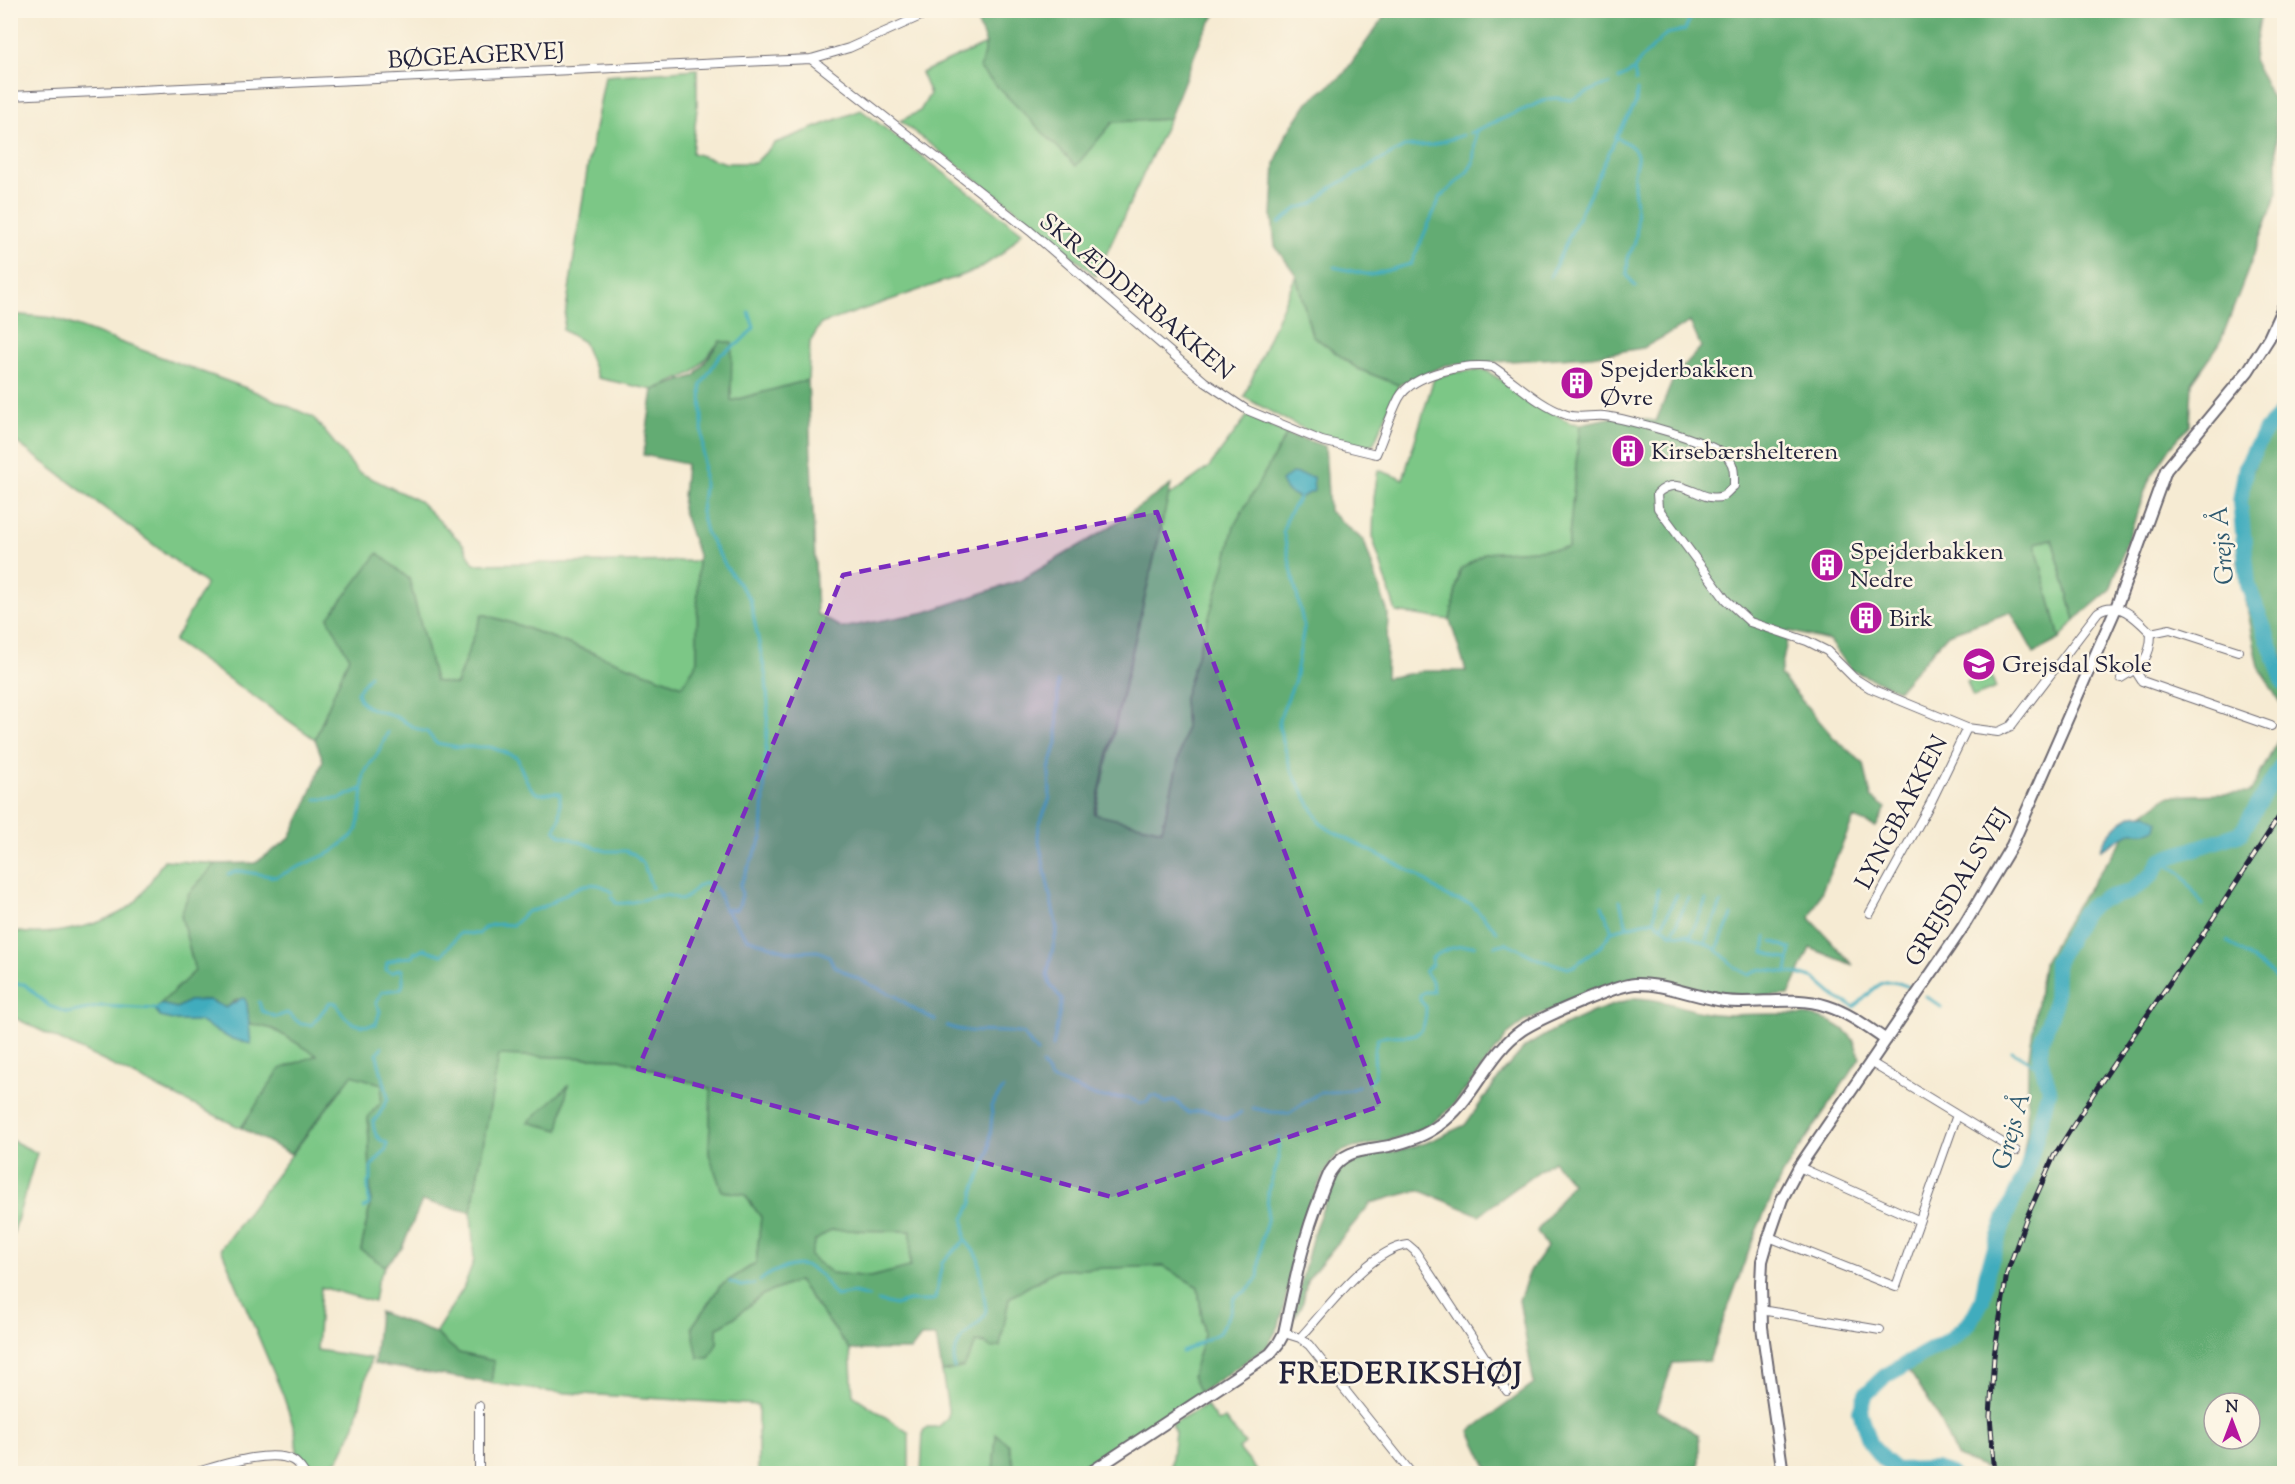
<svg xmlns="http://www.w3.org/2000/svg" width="2295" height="1484" viewBox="0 0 2295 1484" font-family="'Sorts Mill Goudy',serif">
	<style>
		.green { fill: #7bc786; stroke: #4e7460; stroke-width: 1.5 }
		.forest { fill: #64ac73; stroke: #436757; stroke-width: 1.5; fill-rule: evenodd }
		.water { fill: #3facbd; stroke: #30677c; stroke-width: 1.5 }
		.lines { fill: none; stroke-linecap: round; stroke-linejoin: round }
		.stream { stroke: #3facbd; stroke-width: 3 }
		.river { stroke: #3facbd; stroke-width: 16 }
		.street-casing { stroke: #6c6870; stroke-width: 10 }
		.secondary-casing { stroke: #6c6870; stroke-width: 14 }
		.street { stroke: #fff; stroke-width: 8 }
		.secondary { stroke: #fff; stroke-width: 10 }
		.rail-casing { stroke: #22223b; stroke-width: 5 }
		.rail { stroke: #fcf5e5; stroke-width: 3; stroke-dasharray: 9; stroke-linecap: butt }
		.marked { fill: #7b2cbf; fill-opacity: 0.2; stroke: #7b2cbf; stroke-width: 4.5; stroke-dasharray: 12 8; stroke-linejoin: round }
		.labels { text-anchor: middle; stroke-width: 5; stroke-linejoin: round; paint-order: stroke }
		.street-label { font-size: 24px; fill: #22223b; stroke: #fcf5e5 }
		.poi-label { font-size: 24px; fill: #22223b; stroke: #fcf5e5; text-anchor: start }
		.water-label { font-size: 26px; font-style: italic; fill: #2e596f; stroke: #fcf5e5 }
		.district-label { font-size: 30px; font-weight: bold; letter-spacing: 1.5px; fill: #22223b; stroke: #fcf5e5 }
	</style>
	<rect width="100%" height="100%" fill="#fcf5e5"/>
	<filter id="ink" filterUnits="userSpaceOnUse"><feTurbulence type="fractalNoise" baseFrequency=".0167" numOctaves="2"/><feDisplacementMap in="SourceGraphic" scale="12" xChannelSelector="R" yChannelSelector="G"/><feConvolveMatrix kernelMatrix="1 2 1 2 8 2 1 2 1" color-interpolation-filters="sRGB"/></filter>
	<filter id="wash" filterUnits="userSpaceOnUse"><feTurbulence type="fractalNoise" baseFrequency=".008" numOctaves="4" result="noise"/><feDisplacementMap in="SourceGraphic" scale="24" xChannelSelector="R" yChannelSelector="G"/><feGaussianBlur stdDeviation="1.35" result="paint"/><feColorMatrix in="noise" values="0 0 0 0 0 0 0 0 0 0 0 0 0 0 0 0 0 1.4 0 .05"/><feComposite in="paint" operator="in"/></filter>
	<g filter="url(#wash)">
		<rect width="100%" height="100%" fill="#f6ebd3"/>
		<!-- green -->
		<path class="green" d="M986 44 1075 165 1113 122 1169 119 1096 276 1027 218 900 121 920 111 930 94 921 73Z
			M697 69V108L692 153 726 163H755L775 143 861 110 1022 232 1003 253 977 270 821 324 810 342 808 380 731 401V343L720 341 693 373 653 390 598 378 583 342 563 330 587 171 605 76Z
			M1296 275 1312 335 1358 369 1399 385 1374 443C1370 445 1365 447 1361 447 1323 443 1277 415 1244 397Z
			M10 314 54 318 249 389 313 417 358 472 419 501 463 544 474 564 698 561 697 663 682 686 518 625 483 614 455 686 435 681 409 579 349 657 315 739 174 641 206 584 11 438Z
			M1485 370 1570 423 1580 424 1568 548 1485 553 1460 570 1450 620 1396 612 1373 539 1374 497 1378 470 1403 479 1434 378 1456 372Z
			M1248 415 1287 434 1234 526 1224 568 1184 698 1186 728 1162 830 1095 815 1168 497 1209 467Z
			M2052 539 2075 620 2060 639 2035 543Z
			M1990 673 1996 688 1973 697 1967 682Z
			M164 860 216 864 189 893 181 915 195 971 155 1009 177 1021H199L251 1043 248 1023 273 1029 318 1055 280 1069 241 1128 11 1016 10 930C42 940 116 925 138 899 148 887 156 872 164 860Z
			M499 1055 620 1059 711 1089 709 1154 722 1191 744 1194 761 1217 756 1263 720 1286 692 1327 717 1343V1328L735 1317 762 1295 798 1281 850 1350 853 1395 909 1433V1473H758V1405L551 1392 491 1383 494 1361 459 1353 435 1333 463 1289 474 1260 471 1212Z
			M352 1075 382 1084 381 1102 368 1117 371 1201 361 1250 385 1266 377 1283 374 1302 321 1287 317 1350 371 1358 355 1425 339 1459 322 1470 310 1473 297 1451 295 1431 283 1395 221 1248Z
			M11 1140 37 1153 11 1241Z
			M831 1230 911 1231 910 1267 871 1277 831 1273 809 1256 815 1241Z
			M1163 1266 1198 1287 1204 1335 1192 1376 1200 1393 1075 1473H1015L1009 1445 996 1435 993 1473 921 1474 923 1431 927 1427H938L948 1418V1409L942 1372 964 1367 976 1342 999 1347 1009 1298 1056 1270Z
			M1206 1405 1218 1422 1225 1419 1245 1444 1239 1449 1259 1473 1170 1474 1175 1432 1171 1424Z"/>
		<!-- forest -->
		<path class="forest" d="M973 11V10L1218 11 1203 34 1169 119 1113 122 1076 166 980 69 986 44Z
			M1388 11H2264L2261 12 2253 59 2275 104 2278 192 2220 343 2192 383 2190 425 2170 448 2149 480 2110 590 2075 620 2052 539 2035 543 2060 639 2034 653 2011 612 1948 634 1898 690 1851 670 1829 641 1789 631 1780 675 1833 737 1864 764 1871 797 1886 808 1876 827 1854 818 1810 918 1853 965 1810 948 1789 995 1757 997 1706 993 1635 979 1618 982 1525 1021 1509 1033 1452 1107 1426 1128 1398 1139 1348 1149 1339 1153 1332 1161 1317 1188 1304 1224 1279 1326 1267 1347 1200 1393 1192 1376 1204 1335 1198 1287 1163 1266 1056 1270 1009 1298 1000 1347 990 1348 985 1343 976 1342 964 1367 942 1372 936 1337H921L911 1350H850L798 1281 762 1295 735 1317 717 1328V1343L709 1358H698L692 1327 720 1286 756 1263 761 1217 744 1194 722 1191 709 1154 711 1089 620 1059 499 1055 471 1212 422 1201 402 1248 385 1266 361 1250 371 1201 368 1117 381 1102 382 1084 352 1075 291 1154 241 1128 280 1069 317 1055 273 1029 248 1023 247 1004 237 999 226 1008 209 1000 189 1001 177 1008 160 1004 195 971 181 915 189 893 216 864 255 863 289 839 306 805 323 760 315 739 349 657 328 618 378 553 409 579 435 681 456 685 482 614 518 625 682 686 697 663 698 555 682 508 686 464 643 455 653 390 695 376 720 341 732 343 731 401 808 380 817 614 842 628 926 612 1021 580 1099 534 1171 485 1094 814 1162 830 1186 728 1184 698 1224 568 1234 526 1287 434 1325 446 1329 511 1364 541 1388 613 1386 678 1423 671H1466L1450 620 1460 570 1485 553 1568 548 1580 424 1619 416 1656 421 1674 377 1701 347 1690 322 1643 348 1591 356 1446 365 1399 385 1358 369 1312 335 1296 275 1275 246 1272 216 1275 164 1287 133 1308 102 1343 75ZM831 1230 911 1231 910 1267 871 1277 831 1273 810 1256 815 1241Z
			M2284 417V710L2259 667 2238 562 2245 493 2264 439Z
			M2284 729V1473H1997L1957 1457 1933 1407 1902 1360 1960 1326 1974 1308 1983 1271 2021 1169 2027 1132 2028 1062 2043 964 2076 906 2139 817 2168 796 2250 793ZM2214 1403H2250V1439H2214Z
			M1634 998C1659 998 1682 1008 1706 1013 1749 1021 1819 999 1851 1037 1856 1042 1857 1051 1860 1058L1782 1175 1754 1236 1709 1361 1673 1363 1657 1410 1699 1435V1473H1490L1470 1431 1534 1384 1519 1300 1530 1271 1547 1247 1537 1231 1572 1183 1553 1161 1479 1215 1419 1190 1371 1203 1307 1280 1303 1302 1295 1317 1293 1315 1314 1231 1336 1175 1347 1162 1368 1154 1397 1151 1426 1143 1465 1125 1503 1072 1525 1047 1552 1031 1593 1012Z
			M568 1086 559 1130 528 1122Z
			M379 1312 435 1333 459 1353 494 1361 491 1383 374 1364Z
			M996 1434 1009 1445 1015 1473H993Z"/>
		<!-- water -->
		<path class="water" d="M1292 473 1313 477 1314 491 1299 498 1286 491 1281 481Z
			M2148 814 2158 821 2156 829 2148 832H2132L2101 850C2102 839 2121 819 2133 815 2138 814 2143 814 2148 814Z
			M242 998 245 999 247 1004 251 1044 229 1038 199 1021H177L160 1017 155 1009 160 1004 177 1008 189 1001 209 1000 226 1008Z"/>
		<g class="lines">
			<!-- stream -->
			<path class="stream" d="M1634 70 1636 81
				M1619 79 1634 70 1640 60 1666 34 1685 30 1694 10
				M1470 133 1548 99 1557 98 1571 100 1601 86 1610 84
				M1279 223 1298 208 1313 204 1331 188 1404 147 1432 145 1463 135
				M1334 267 1370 275 1411 264 1440 198 1468 171 1473 163 1476 132
				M1550 277 1616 138
				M1636 287 1627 275 1628 255C1645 237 1632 195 1634 173 1635 167 1638 160 1637 155 1635 146 1624 142 1616 137L1636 103 1637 90
				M1299 498 1288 515 1283 531 1304 627 1295 680 1279 720V727L1291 770 1320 823 1330 830 1414 873 1449 898 1471 904 1497 931
				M370 675 357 692C362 711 376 709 391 715 406 720 409 728 427 732L436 743 458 747H490L517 757C520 766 529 793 540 794 547 794 552 791 560 793V818L555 829 560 835 606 851H625L634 854 644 865 652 888
				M316 799H339L362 789
				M2161 860 2181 873 2203 905
				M228 874 240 871 276 877 332 852 352 836 357 829 361 811 364 773 378 753 388 732
				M612 897 616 903C641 906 659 887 681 900 692 897 694 884 707 883L718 891 724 908 747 938 789 952 818 951 829 956 834 966 854 977 897 997 917 1011 935 1020
				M1620 901 1627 927
				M1602 906 1612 931
				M724 908 735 910 739 906 742 895 740 885 762 838 768 704 766 678 750 599 727 568 706 532 701 512 704 487 701 385 720 355 739 343 754 328 749 312
				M1654 920 1658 889
				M1662 926 1677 894
				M1672 934 1688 898
				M1690 937 1706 900
				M1766 937 1764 952 1789 960
				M1772 941 1791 949 1787 972
				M2227 941 2271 973 2284 992
				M1705 943 1721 903
				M1495 946 1507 943 1538 959 1568 968 1574 966 1601 946 1612 931 1654 920 1672 934 1688 935 1716 949 1736 968 1749 975 1761 969 1798 974 1815 979 1837 998 1854 1007C1878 989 1878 972 1911 988
				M1717 949 1732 915
				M10 984H24L49 1006 68 1013 102 1006 157 1009
				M1926 996 1941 1007
				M259 1002 262 1011 276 1017 287 1013 301 1024 312 1025 330 1002 336 1003C344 1020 356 1030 376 1024L380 1011 376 1003 382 992C399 987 406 996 402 970L399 969 392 973 386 970 387 963 399 958 413 957 414 953 424 949 442 955 460 933 479 934C486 922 500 924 513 925L528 911C556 910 582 867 612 892
				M947 1026C971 1036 998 1028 1023 1034L1037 1052
				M1053 1046 1062 1000 1050 984 1047 975 1057 929 1038 837 1039 825 1050 798 1049 769 1057 743 1058 682
				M2012 1051 2044 1071
				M1042 1064 1051 1079 1098 1097 1129 1098 1139 1103 1147 1102 1151 1096H1156L1166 1103 1174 1100 1189 1113C1194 1112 1200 1110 1205 1111 1223 1112 1221 1128 1241 1112
				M1368 1083 1375 1076 1374 1051 1378 1038C1403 1030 1426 1049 1426 1007L1420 1000V995L1424 992H1433L1432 981 1425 972 1432 964V958C1446 948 1458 945 1475 946
				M1253 1108 1271 1112 1289 1113 1319 1093 1350 1090 1358 1086
				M364 1208 369 1204 368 1183 371 1179V1167L386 1149 387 1143C376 1139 374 1133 373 1122 381 1115 382 1107 388 1099 386 1083 379 1069 377 1054L382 1047
				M760 1281C769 1272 792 1263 805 1266 810 1267 818 1273 821 1276 827 1282 829 1290 836 1296L853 1293 869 1297
				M730 1282 741 1286 754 1284
				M878 1301 895 1305 908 1301H928L935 1299 942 1263 965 1240 964 1219 972 1203 974 1191 989 1152 992 1115 991 1106 1003 1089
				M1182 1352 1219 1333 1231 1311 1234 1298 1246 1291 1258 1278 1261 1243 1267 1220 1268 1191 1279 1159 1278 1137
				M954 1368C951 1331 982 1330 986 1310L978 1256 965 1240"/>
			<!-- river -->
			<path class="river" d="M2284 411 2266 429 2246 466 2240 502 2248 585 2284 683
				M1951 1474 1934 1469 1896 1470 1883 1459 1870 1443 1860 1411 1866 1394 1885 1376 1952 1338 1971 1321 1982 1300 1987 1272 2007 1213 2027 1170 2049 1089 2040 1058 2041 1042 2055 1004 2056 962 2084 912 2102 899 2130 892 2152 875 2161 860 2241 833 2284 761"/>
		</g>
	</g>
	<g filter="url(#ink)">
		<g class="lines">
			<defs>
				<path id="street" d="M811 59 1030 231 1205 382 1247 410 1322 441 1376 454C1384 436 1390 415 1399 398 1413 373 1467 363 1493 367 1517 383 1539 406 1567 415 1578 419 1592 415 1604 416 1625 418 1719 443 1729 459 1735 467 1734 476 1734 486 1731 488 1726 494 1723 496 1701 505 1680 471 1657 494L1658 508 1726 600 1750 622 1807 641 1827 651 1854 678 1870 688 1967 728 1998 732 2011 726 2098 612C2118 598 2138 620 2151 633 2151 658 2142 666 2121 678
					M10 96 811 59 849 48 934 10
					M2151 633 2170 629 2238 651
					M2135 670 2142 681 2271 726
					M1870 913 1930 804 1967 728
					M1870 1062 2016 1151
					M1799 1167 1918 1220
					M1769 1237 1896 1287 1957 1115
					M1761 1310 1880 1330
					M1284 1333 1300 1338 1309 1345 1412 1474
					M1300 1338C1326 1310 1370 1249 1408 1245L1415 1251 1507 1391
					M479 1406V1474
					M189 1474C214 1468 268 1448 292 1460 298 1463 301 1468 305 1474"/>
				<path id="secondary" d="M1088 1474 1270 1354 1278 1344 1284 1333C1294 1287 1302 1241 1320 1197 1323 1189 1326 1180 1330 1172 1345 1148 1365 1151 1389 1146 1406 1142 1425 1136 1439 1125 1474 1101 1487 1054 1522 1030 1538 1019 1616 985 1635 984 1663 983 1695 997 1724 1001 1757 1005 1794 995 1827 1006 1849 1013 1867 1027 1886 1040
					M1783 1474 1762 1327 1761 1283 1762 1261 1769 1237 1782 1199 1799 1167 1963 927 2012 845 2116 608 2166 470 2248 371 2269 338 2284 305"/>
			</defs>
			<!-- street casing -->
			<use href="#street" class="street-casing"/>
			<!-- secondary casing -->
			<use href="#secondary" class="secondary-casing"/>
			<!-- street -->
			<use href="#street" class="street"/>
			<!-- secondary -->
			<use href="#secondary" class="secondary"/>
			<defs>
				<path id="rail" d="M1995 1474 1990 1416 1994 1356 2007 1273 2026 1219 2054 1156 2097 1088 2199 940 2284 809"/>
			</defs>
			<!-- rail casing -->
			<use href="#rail" class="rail-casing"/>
			<!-- rail -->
			<use href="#rail" class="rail"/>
		</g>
	</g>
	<!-- marked area -->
	<path class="marked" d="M1157 512 1380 1106 1112 1197 638 1069 843 575Z"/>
	<!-- icons -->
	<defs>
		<symbol id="building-disc" viewBox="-11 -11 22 22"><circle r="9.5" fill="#b5179e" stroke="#fcf5e5"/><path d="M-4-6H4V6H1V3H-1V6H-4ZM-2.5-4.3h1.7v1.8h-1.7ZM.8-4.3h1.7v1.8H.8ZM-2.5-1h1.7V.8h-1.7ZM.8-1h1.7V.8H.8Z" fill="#fff"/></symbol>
		<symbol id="school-disc" viewBox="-11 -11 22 22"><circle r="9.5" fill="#b5179e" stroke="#fcf5e5"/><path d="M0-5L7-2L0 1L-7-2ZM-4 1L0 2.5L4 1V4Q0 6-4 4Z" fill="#fff"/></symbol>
	</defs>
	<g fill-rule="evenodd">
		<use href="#building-disc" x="1558" y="364" width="38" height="38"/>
		<use href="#building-disc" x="1609" y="432" width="38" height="38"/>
		<use href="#building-disc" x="1808" y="546" width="38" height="38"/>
		<use href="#building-disc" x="1847" y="599" width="38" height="38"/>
		<use href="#school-disc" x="1960" y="645" width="38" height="38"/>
	</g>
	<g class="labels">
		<!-- street labels -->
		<g class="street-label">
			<text transform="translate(476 55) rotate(-3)" y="8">BØGEAGERVEJ</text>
			<text transform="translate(1137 296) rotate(40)" y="8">SKRÆDDERBAKKEN</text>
			<text transform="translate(1901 812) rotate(-62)" y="8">LYNGBAKKEN</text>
			<text transform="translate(1957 887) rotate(-59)" y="8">GREJSDALSVEJ</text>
		</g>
		<!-- poi labels -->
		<g class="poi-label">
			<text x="1600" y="377">Spejderbakken<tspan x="1600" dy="28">Øvre</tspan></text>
			<text x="1651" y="459">Kirsebærshelteren</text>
			<text x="1850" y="559">Spejderbakken<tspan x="1850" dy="28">Nedre</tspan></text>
			<text x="1889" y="626">Birk</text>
			<text x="2002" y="672">Grejsdal Skole</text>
		</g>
		<!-- water labels -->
		<g class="water-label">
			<text transform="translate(2221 546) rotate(-95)" y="9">Grejs Å</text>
			<text transform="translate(2010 1131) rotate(-74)" y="9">Grejs Å</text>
		</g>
		<!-- district labels -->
		<g class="district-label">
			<text x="1401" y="1383">FREDERIKSHØJ</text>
		</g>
	</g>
	<!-- margin -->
	<rect width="2295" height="1484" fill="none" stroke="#fcf5e5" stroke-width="36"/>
	<!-- north arrow -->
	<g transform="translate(2232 1421)"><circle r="28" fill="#fcf5e5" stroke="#a5a1a1" stroke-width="1.5"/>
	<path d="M0-4.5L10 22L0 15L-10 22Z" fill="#b5179e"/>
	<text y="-9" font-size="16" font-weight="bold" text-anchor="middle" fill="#22223b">N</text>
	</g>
</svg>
